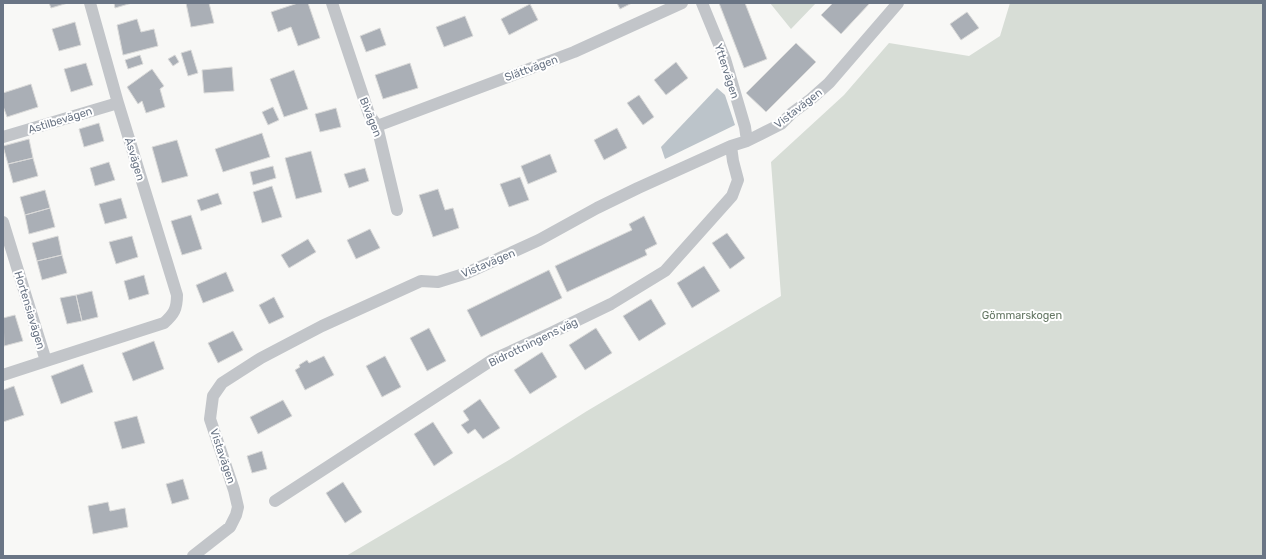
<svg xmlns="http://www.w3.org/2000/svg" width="1266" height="559" viewBox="0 0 1266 559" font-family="Rubik,sans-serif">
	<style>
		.green { fill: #d7ddd6 }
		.water { fill: #bcc4ca }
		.building { fill: #aaafb6; stroke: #dadad9 }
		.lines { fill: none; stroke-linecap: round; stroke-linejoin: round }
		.minor { stroke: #c2c5c9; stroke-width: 12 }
		.labels { text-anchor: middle; stroke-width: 4; stroke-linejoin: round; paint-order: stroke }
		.street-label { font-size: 11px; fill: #6a7585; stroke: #fff }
		.park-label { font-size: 11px; fill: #657764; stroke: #fff }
	</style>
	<rect width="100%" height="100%" fill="#f8f8f6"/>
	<!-- green -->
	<path class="green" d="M770 3H816L791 29Z
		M1010 3H1263V556H346L509 460 587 411 781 296 771 162 844 95 889 43 969 56 1000 36Z"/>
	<!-- water -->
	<path class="water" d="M717 88 725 95 735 125 665 159 661 147Z"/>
	<!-- building -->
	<path class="building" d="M49 3H68L51 8Z
		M114 3H132L115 8Z
		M186 3H209L214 23 191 27Z
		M298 3H308L320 38 298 46 291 27 278 32 271 12Z
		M617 3H632L620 9Z
		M719 3H745L767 59 744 68Z
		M833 3H870L841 34 821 15Z
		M530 4 538 20 509 35 501 19Z
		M967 12 979 28 961 40 950 24Z
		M465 16 473 36 444 47 436 27Z
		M137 19 141 32 154 29 158 46 123 55 117 25Z
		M75 22 81 45 59 51 52 29Z
		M380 28 386 45 366 52 360 36Z
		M796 43 816 62 766 112 746 93Z
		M191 50 198 73 188 76 181 53Z
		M140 55 143 64 128 69 125 60Z
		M175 55 179 62 173 66 168 59Z
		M676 62 688 78 666 95 654 80Z
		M86 63 93 85 71 92 64 69Z
		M410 63 418 88 383 99 375 75Z
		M232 67 234 91 204 93 202 70Z
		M152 69 164 86 160 89 165 107 146 113 142 101 138 104 127 87Z
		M294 70 308 109 284 117 270 79Z
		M31 84 38 107 7 117 3 106V93Z
		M639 95 654 117 643 125 627 103Z
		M273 107 279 120 268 125 262 112Z
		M336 108 341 127 320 132 315 114Z
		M99 123 104 141 84 147 79 129Z
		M617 128 627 148 604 160 594 140Z
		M262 133 270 157 223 172 215 149Z
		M29 139 33 158 8 164 3 146Z
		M177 140 188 176 162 183 152 147Z
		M311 151 322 192 296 199 285 158Z
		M550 154 557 172 528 184 521 166Z
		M33 158 38 176 13 183 8 164Z
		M109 162 115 180 95 186 90 168Z
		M273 166 276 178 253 185 250 172Z
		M365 168 369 181 349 188 344 174Z
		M520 177 529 200 509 207 500 184Z
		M272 186 282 217 262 223 253 192Z
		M438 189 445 210 453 208 459 228 433 237 419 195Z
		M45 190 50 208 25 215 20 197Z
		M218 193 222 204 201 211 197 200Z
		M121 198 127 218 105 224 99 204Z
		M50 208 55 227 29 234 25 215Z
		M191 215 202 249 182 255 171 221Z
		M644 216 657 244 645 250 647 255 567 292 555 266 632 230 629 224Z
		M370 229 380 248 356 259 347 240Z
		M727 233 745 258 730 269 712 243Z
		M58 236 62 255 37 261 32 243Z
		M132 236 138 257 116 264 109 242Z
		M308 239 316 252 289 268 281 255Z
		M62 255 67 273 42 280 37 261Z
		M704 266 720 291 692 308 677 283Z
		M549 270 562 298 481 337 467 310Z
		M226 272 234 291 203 303 196 285Z
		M144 275 149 294 129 300 124 281Z
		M92 291 98 317 82 321 76 295Z
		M76 295 82 321 67 324 60 298Z
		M274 297 284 317 269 324 259 305Z
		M651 299 666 324 639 341 623 316Z
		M15 315 23 341 4 346 3 318Z
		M429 328 446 361 427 371 410 338Z
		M596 328 612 353 585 370 569 345Z
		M233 331 243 350 218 363 208 343Z
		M154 341 164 369 133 381 122 353Z
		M542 352 557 377 530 394 514 370Z
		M324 356 334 375 305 390 295 370 300 367 299 365 307 360 309 363Z
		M385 356 401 387 382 397 366 366Z
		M83 364 93 392 61 404 51 376Z
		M14 386 24 415 3 422V390Z
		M480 399 500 428 483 439 475 429 468 434 461 425 469 420 463 411Z
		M283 400 292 416 258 434 250 417Z
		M137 416 145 443 122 449 114 422Z
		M433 422 453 453 434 466 414 434Z
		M262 451 267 469 252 473 247 456Z
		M183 479 189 499 172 504 166 484Z
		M343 482 362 512 345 523 326 493Z
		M108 502 110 511 125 508 128 527 93 534 88 506Z"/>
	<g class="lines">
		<!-- minor -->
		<path class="minor" d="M332 3 369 114 377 126 397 210
			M702 3 725 59 745 127 747 141
			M377 126 574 52 682 3
			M3 137 118 103
			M3 222 46 361 164 323C174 314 177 309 177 295L118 103 90 3
			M3 375 46 361
			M275 501 492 360 551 333 611 304 665 271 732 196 738 180 733 161 731 146
			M193 556 230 527 236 515 238 507 234 490 210 419 213 396 222 383 261 358 322 326 421 281 438 282 467 273 539 240 597 208 638 188 731 146 747 141 781 124 792 113 811 99 829 83 898 3"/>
	</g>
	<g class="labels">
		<!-- street labels -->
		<g class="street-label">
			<text transform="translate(531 68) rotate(-20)" y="4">Slättvägen</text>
			<text transform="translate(727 71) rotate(72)" y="4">Yttervägen</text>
			<text transform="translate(798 108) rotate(-38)" y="4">Vistavägen</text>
			<text transform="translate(371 117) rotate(68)" y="4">Bivägen</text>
			<text transform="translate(60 120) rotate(-17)" y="4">Astilbevägen</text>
			<text transform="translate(135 159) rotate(73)" y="4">Åsvägen</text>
			<text transform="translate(488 263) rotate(-23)" y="4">Vistavägen</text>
			<text transform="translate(30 310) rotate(73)" y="4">Hortensiavägen</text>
			<text transform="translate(533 342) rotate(-26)" y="4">Bidrottningens väg</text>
			<text transform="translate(223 456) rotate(71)" y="4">Vistavägen</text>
		</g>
		<!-- park labels -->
		<g class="park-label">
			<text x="1022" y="319">Gömmarskogen</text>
		</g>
	</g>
	<!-- border -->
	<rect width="1266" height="559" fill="none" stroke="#6a7585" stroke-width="8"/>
</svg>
